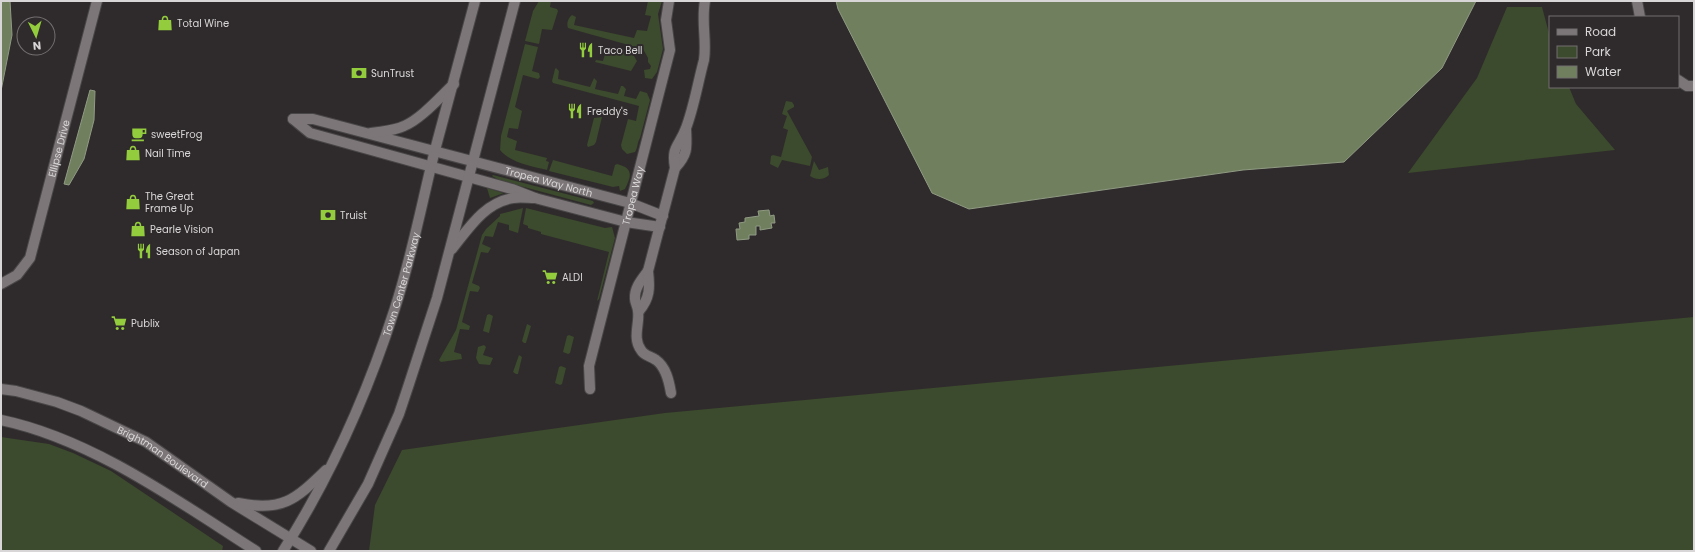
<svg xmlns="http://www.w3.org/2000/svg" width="1695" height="552" viewBox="0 0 1695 552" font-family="Poppins,sans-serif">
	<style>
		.green { fill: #3c4a2d }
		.water { fill: #70805f; stroke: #909a83 }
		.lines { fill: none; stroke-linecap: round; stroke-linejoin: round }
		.street-casing { stroke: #494647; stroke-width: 12 }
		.secondary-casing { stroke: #494647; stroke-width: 12 }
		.street { stroke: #7c7678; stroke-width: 10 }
		.secondary { stroke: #7c7678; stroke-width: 10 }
		.labels { text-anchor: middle; stroke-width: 4; stroke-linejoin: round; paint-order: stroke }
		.poi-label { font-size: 10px; fill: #d9d6d7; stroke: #2f2b2c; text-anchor: start }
		.street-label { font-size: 10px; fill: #d9d6d7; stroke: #2f2b2c }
	</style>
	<rect width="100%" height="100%" fill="#2f2b2c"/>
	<!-- green -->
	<path class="green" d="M539 1H551L550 7 557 9 558 11 552 30 542 29 539 44 525 41 533 11Z
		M648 1H662L658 14 663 49 657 72 652 79 645 78 644 70 650 69 651 66 648 62V58L643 49 568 28C566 23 569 17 572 15L576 17 574 25 634 38 637 30 647 31 651 16 645 15Z
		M1507 7H1542L1550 37V87H1569L1576 104 1615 150 1408 173 1477 78Z
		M525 44 538 47 532 71 539 73 540 77 538 79 523 75 515 107 522 111 518 129 509 128 507 137 517 141 515 150 547 158 546 161 549 162 547 170C531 166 511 163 500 150L501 136Z
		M607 47 634 56 637 61 631 71 595 62 596 60 603 61Z
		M556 68 559 71 558 79 590 87 594 78 597 81 595 89 618 94 621 86H623L626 89 624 96 636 99 640 91 647 93 650 100 640 138C637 143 638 147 635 152L627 154 622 149 621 145 628 119 636 121 639 106 553 83 552 81 555 69Z
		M786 101 792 102 794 105V107L787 111 812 157 810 166 782 160 778 168 770 164 771 156 773 155 781 157 788 130 783 128 787 116 782 114Z
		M602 117 596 142 594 145 588 147 587 145 594 118Z
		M553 160 612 176 615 165 617 164C633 168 632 175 625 189L620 191 619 186 613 187 549 171Z
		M814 161 819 170 828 167 829 175C824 180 816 180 810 176Z
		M493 175 593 201 594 203 591 205 501 181 492 176Z
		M487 188 503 193H504L490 198Z
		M523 208 518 233 509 230V225L498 222 493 237 485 236 482 244 491 248 488 253 481 252 472 283 479 286 480 288 478 292 470 291 462 322 470 326 469 330 460 329 454 352 461 354 462 359 441 362 439 360 456 330 482 235 486 229 500 216V214Z
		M526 208 605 228 612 227 615 238 599 299 597 301 609 252 541 234V232L528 228V226L523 224Z
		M489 314 493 316 489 333 483 331 487 315Z
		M1694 317V551H369L375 505 402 450 409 449 665 413Z
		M527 324 531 326 526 343H524L522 341Z
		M569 335 574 337 570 353 568 354 563 352 567 336Z
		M484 345 486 347 483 355 493 358 490 365 479 364 476 358 478 347Z
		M519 355 522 357 518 374H516L513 372Z
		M561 366 566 368 562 384 560 385 555 383 559 367Z
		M1 437 49 444 73 453 111 471 223 546 222 551H1Z"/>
	<!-- water -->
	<path class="water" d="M1 1H10L12 35 1 91Z
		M836 1H1476L1442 68 1344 162 1243 170 969 209 932 193 838 9Z
		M90 90 95 91 94 120 84 159 69 185 64 184Z
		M769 210 770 216 774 215 775 223H771L772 228 760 230V226H756V235H749V239L737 240 736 229H740L739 223 745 222V218L759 216 758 211Z"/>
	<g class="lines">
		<defs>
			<g id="street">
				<path d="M1637 1 1640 17"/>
				<path d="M1678 80 1687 86H1694"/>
				<path d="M293 119 310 133 512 189 535 198 626 222 660 227"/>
				<path id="s1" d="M293 119H313L630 203 663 216"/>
				<path d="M675 168C688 154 687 148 686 129"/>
				<path d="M648 271C642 279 634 288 635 299 635 303 638 307 638 311 640 323 632 338 641 350 644 356 651 356 656 360 666 367 669 381 671 393"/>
				<path id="s2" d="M1 284 17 275 30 258 97 1"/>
				<path d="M639 311C650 298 650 288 648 271L675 168C671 146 679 147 686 128 694 107 698 82 704 60 707 40 701 22 705 1"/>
				<path id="s3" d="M590 389 589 366 670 50 666 20 669 1"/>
			</g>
			<g id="secondary">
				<path d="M371 133C382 131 394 131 404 126 421 119 440 97 454 84"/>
				<path d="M452 249C469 228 484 203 513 198 520 197 528 198 535 198"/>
				<path id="s4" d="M1 389 16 391 57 402 81 411 146 442 231 502 311 551"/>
				<path d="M1 420C92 439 179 502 256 551"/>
				<path d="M238 503C282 512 295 500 326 470"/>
				<path id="s5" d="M283 551C332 474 367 395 395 308 412 256 422 202 435 150 448 100 462 51 475 1"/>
				<path d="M329 551 368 484 399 414 409 384 437 298 515 1"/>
			</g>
		</defs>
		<!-- street casing -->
		<use href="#street" class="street-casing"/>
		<!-- secondary casing -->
		<use href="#secondary" class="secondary-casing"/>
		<!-- street -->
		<use href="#street" class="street"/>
		<!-- secondary -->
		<use href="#secondary" class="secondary"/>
	</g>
	<!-- icons -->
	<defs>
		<symbol id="shop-bare" viewBox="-9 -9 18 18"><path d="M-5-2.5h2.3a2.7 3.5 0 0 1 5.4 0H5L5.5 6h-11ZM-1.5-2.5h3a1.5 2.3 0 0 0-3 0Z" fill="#93cc3d" stroke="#2f2b2c" stroke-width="2.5" paint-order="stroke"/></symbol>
		<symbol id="restaurant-bare" viewBox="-9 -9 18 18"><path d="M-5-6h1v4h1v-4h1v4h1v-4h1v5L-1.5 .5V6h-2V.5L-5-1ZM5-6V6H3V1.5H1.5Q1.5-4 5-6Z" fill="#93cc3d" stroke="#2f2b2c" stroke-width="2.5" paint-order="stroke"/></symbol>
		<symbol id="bank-bare" viewBox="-9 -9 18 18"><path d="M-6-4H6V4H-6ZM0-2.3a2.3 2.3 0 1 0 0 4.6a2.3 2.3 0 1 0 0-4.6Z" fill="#93cc3d" stroke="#2f2b2c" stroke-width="2.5" paint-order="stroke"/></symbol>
		<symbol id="cafe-bare" viewBox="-9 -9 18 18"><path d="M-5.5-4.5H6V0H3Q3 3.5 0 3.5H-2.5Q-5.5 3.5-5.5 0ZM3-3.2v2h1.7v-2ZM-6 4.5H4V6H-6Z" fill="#93cc3d" stroke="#2f2b2c" stroke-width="2.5" paint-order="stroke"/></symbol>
		<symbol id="supermarket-bare" viewBox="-9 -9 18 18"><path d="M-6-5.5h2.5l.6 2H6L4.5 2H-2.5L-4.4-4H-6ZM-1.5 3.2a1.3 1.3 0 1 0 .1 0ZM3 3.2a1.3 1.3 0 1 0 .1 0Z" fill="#93cc3d" stroke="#2f2b2c" stroke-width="2.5" paint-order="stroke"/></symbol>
	</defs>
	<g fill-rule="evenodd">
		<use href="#shop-bare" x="154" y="12" width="22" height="22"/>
		<use href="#restaurant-bare" x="575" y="39" width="22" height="22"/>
		<use href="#bank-bare" x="348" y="62" width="22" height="22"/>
		<use href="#restaurant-bare" x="564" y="100" width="22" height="22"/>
		<use href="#cafe-bare" x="128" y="123" width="22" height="22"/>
		<use href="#shop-bare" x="122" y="142" width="22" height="22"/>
		<use href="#shop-bare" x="122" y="191" width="22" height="22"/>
		<use href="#bank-bare" x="317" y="204" width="22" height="22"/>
		<use href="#shop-bare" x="127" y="218" width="22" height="22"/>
		<use href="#restaurant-bare" x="133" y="240" width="22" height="22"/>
		<use href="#supermarket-bare" x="539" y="266" width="22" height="22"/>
		<use href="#supermarket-bare" x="108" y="312" width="22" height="22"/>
	</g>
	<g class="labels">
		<!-- poi labels -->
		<g class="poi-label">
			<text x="177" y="27">Total Wine</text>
			<text x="598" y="54">Taco Bell</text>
			<text x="371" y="77">SunTrust</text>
			<text x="587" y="115">Freddy's</text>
			<text x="151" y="138">sweetFrog</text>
			<text x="145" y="157">Nail Time</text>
			<text x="145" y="200">The Great<tspan x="145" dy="12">Frame Up</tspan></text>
			<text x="340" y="219">Truist</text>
			<text x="150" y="233">Pearle Vision</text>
			<text x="156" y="255">Season of Japan</text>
			<text x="562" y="281">ALDI</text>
			<text x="131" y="327">Publix</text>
		</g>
		<!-- street labels -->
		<g class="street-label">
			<text dy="4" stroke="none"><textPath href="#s2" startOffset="153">Ellipse Drive</textPath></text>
			<text dy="4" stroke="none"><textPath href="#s1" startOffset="264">Tropea Way North</textPath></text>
			<text dy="4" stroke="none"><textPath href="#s3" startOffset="199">Tropea Way</textPath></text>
			<text dy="4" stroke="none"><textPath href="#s5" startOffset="293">Town Center Parkway</textPath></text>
			<text dy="4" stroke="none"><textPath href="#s4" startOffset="177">Brightman Boulevard</textPath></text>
		</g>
	</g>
	<!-- border -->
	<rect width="1695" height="552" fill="none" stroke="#d9d6d7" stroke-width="4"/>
	<!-- legend -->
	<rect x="1549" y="16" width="130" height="72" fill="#2f2b2c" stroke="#736f70"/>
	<rect x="1557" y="29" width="20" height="6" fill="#7c7678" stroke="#736f70"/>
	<text x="1585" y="36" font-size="12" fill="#d9d6d7">Road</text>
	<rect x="1557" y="46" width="20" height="12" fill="#3c4a2d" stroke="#736f70"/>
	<text x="1585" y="56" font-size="12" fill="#d9d6d7">Park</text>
	<rect x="1557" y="66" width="20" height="12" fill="#70805f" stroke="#736f70"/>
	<text x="1585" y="76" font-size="12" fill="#d9d6d7">Water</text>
	<!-- north arrow -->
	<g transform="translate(36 36) rotate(175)"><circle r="19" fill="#2f2b2c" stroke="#736f70"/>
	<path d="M0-3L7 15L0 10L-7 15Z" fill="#93cc3d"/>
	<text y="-6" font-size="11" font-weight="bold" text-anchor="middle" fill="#d9d6d7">N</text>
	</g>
</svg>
